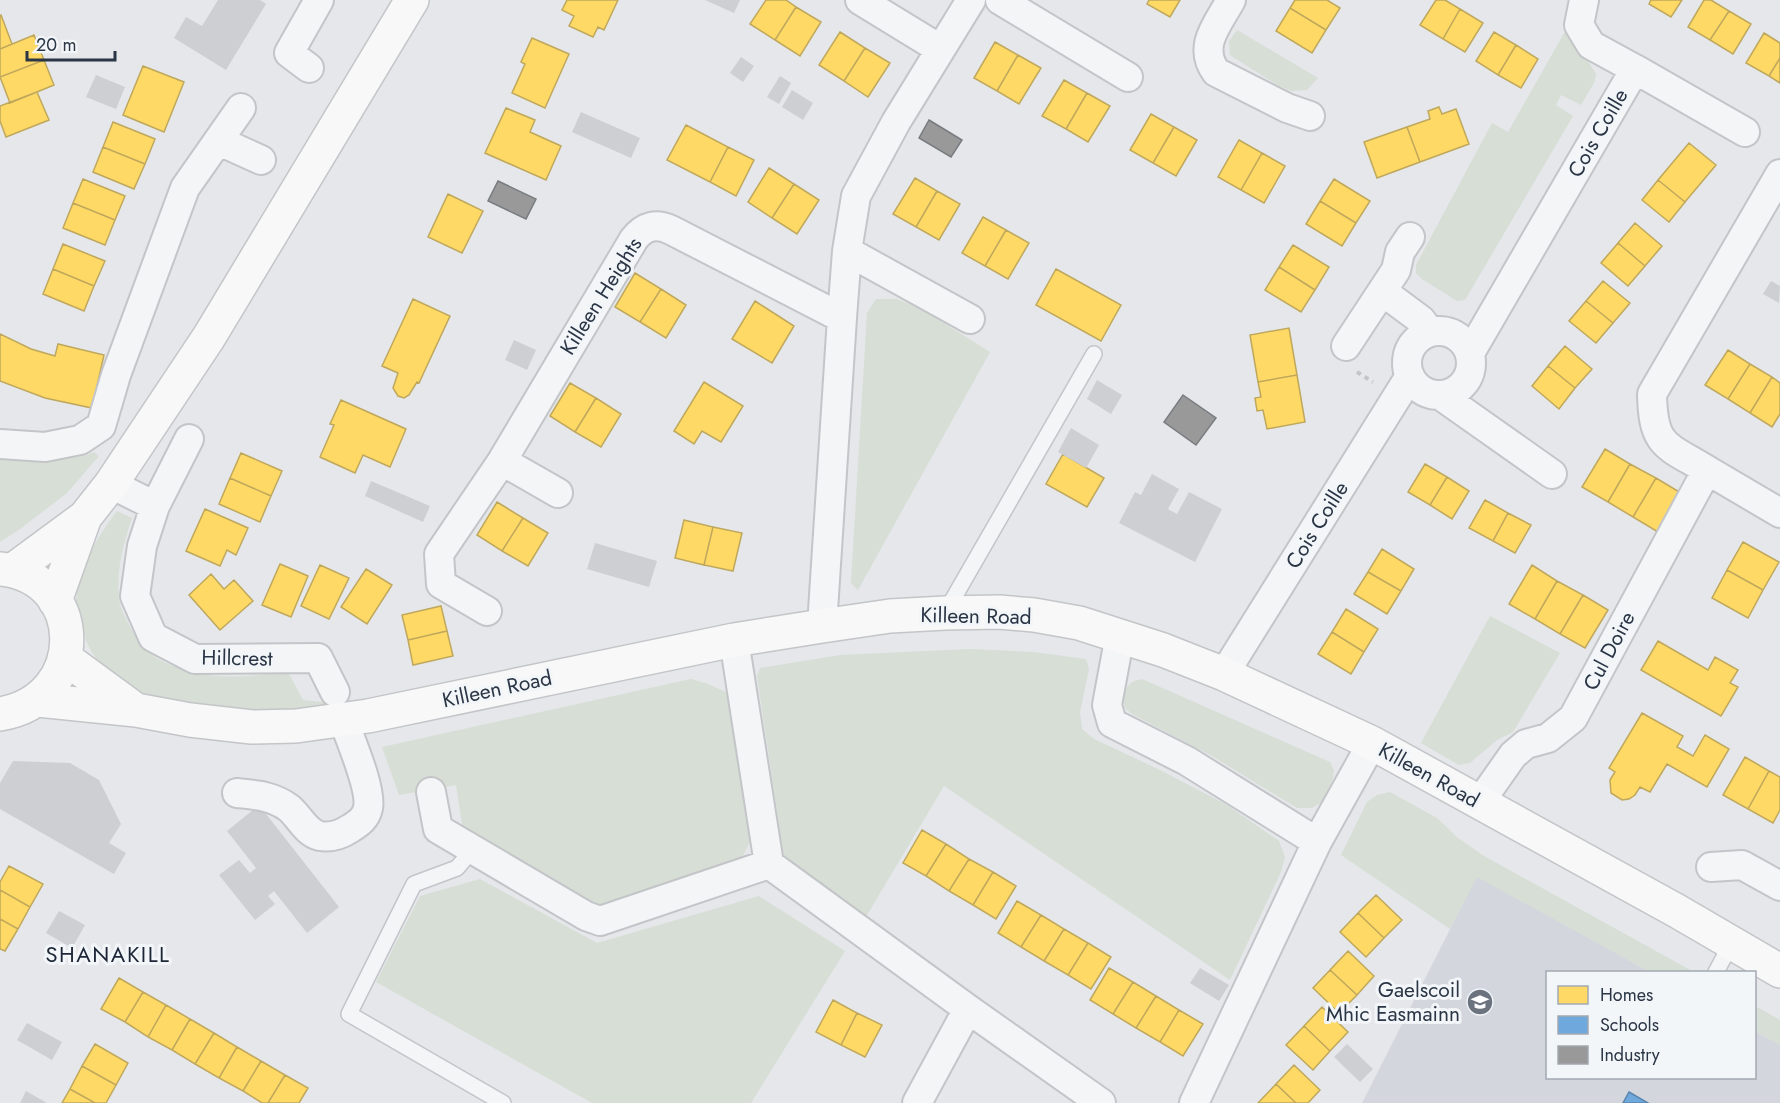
<svg xmlns="http://www.w3.org/2000/svg" width="1780" height="1103" viewBox="0 0 1780 1103" font-family="Jost,sans-serif">
	<style>
		.built { fill: #d3d7dd }
		.green { fill: #d6ded5 }
		.homes { fill: #ffd966; stroke: #bfa85c; stroke-width: 1.5 }
		.schools { fill: #6fa8dc; stroke: #5a86af; stroke-width: 1.5 }
		.industry { fill: #999; stroke: #787b80; stroke-width: 1.5 }
		.building { fill: #cdcfd3 }
		.lines { fill: none; stroke-linecap: round; stroke-linejoin: round }
		.lane-casing { stroke: #c3c5c8; stroke-width: 18 }
		.street-casing { stroke: #c3c5c8; stroke-width: 32 }
		.secondary-casing { stroke: #c3c5c8; stroke-width: 36 }
		.path { stroke: #c3c5ca; stroke-width: 4; stroke-dasharray: 4.5 4.5; stroke-linecap: butt }
		.lane { stroke: #f4f5f7; stroke-width: 15 }
		.street { stroke: #f4f5f7; stroke-width: 28 }
		.secondary { stroke: #f8f8f8; stroke-width: 33 }
		.labels { text-anchor: middle; stroke-width: 6; stroke-linejoin: round; paint-order: stroke }
		.street-label { font-size: 21px; fill: #2a3545; stroke: #f3f6f9 }
		.poi-label { font-size: 21px; fill: #2a3545; stroke: #f3f6f9; text-anchor: end }
		.neighbourhood-label { font-size: 22px; letter-spacing: 1.5px; fill: #1c2636; stroke: #f3f6f9 }
	</style>
	<rect width="100%" height="100%" fill="#e5e7ea"/>
	<!-- built -->
	<path class="built" d="M1477 876 1650 972H1548V1078H1754L1755 1031 1780 1045V1103H1362Z"/>
	<!-- green -->
	<path class="green" d="M1567 28 1596 74 1594 83 1581 105 1561 95 1556 105 1573 116 1465 300 1457 301 1422 279 1416 273V265L1492 123 1508 132Z
		M1237 30 1318 78 1307 90 1291 91 1277 85 1230 55 1229 41Z
		M876 299H896L918 307 990 352 858 590 851 583 867 313Z
		M94 452 99 456 67 493 20 529 0 542V454C31 459 64 464 94 452Z
		M117 511 132 518C123 545 116 571 119 599 121 616 143 651 158 659 177 669 198 675 220 676 242 678 266 674 288 672L303 700 331 703V707C251 713 105 727 81 624 79 617 76 608 76 601 79 568 97 537 117 511Z
		M1490 616 1560 653 1513 732 1497 740 1470 763 1459 765 1421 743Z
		M971 649 1033 652 1086 659 1089 669 1080 712 1082 729 1094 739 1160 770 1227 805 1279 841 1285 857 1281 872 1230 980 944 786 864 920 791 871 783 852 757 676 760 668 840 655Z
		M691 679 708 684 730 694 751 840 740 861 610 904H590L463 830 456 785 399 795 382 747Z
		M1142 679 1330 762 1334 770 1333 778 1324 801 1312 808H1297L1212 756 1132 714 1125 708C1122 693 1126 681 1142 679Z
		M1390 792 1437 818 1458 838 1484 856 1692 971 1691 972H1650L1477 877 1450 929 1341 855 1367 802 1377 795Z
		M480 879 597 943 759 896 845 951 751 1103H592L376 982 420 896Z
		M1755 1006 1780 1020V1045L1755 1031Z"/>
	<!-- homes -->
	<path class="homes" d="M567 0H618L604 30 598 27 593 37 569 26 574 16 562 10Z
		M766 0H786L796 7 775 40 750 24Z
		M1149 0H1180L1170 17 1147 4Z
		M1295 0H1327L1340 8 1326 30 1290 8Z
		M1436 0H1445L1460 9 1443 39 1420 25Z
		M1651 0H1682L1671 17 1649 4Z
		M1704 0H1711L1729 11 1710 40 1688 27Z
		M796 7 821 22 800 56 775 40Z
		M1290 8 1326 30 1312 53 1276 31Z
		M1460 9 1483 23 1465 52 1443 39Z
		M1729 11 1751 24 1733 54 1710 40Z
		M1 15 12 44 0 49V16Z
		M840 32 865 48 844 81 819 65Z
		M1494 32 1516 45 1498 75 1476 61Z
		M1764 33 1780 43V58L1769 76 1746 63Z
		M34 35 44 60 0 77V49Z
		M532 38 569 54 545 108 512 93 525 64 521 62Z
		M995 42 1018 55 997 91 974 78Z
		M1516 45 1538 59 1521 88 1498 75Z
		M865 48 890 63 868 97 844 81Z
		M1018 55 1041 68 1019 104 997 91Z
		M1780 58V83L1769 76Z
		M44 60 54 85 10 103 0 77Z
		M143 66 184 82 164 132 123 115Z
		M1064 80 1087 93 1066 129 1042 116Z
		M37 92 49 120 6 137 0 121V106Z
		M1087 93 1110 106 1088 142 1066 129Z
		M1439 107 1442 114 1456 109 1469 144 1420 162 1407 127 1430 119 1428 111Z
		M506 108 535 120 530 132 561 146 546 180 485 153Z
		M1151 114 1174 127 1153 163 1130 150Z
		M113 122 155 139 145 164 103 147Z
		M686 125 728 147 710 182 667 160Z
		M1174 127 1197 140 1176 176 1153 163Z
		M1407 127 1420 162 1377 178 1364 142Z
		M1239 140 1262 153 1241 190 1218 177Z
		M1689 143 1716 165 1685 202 1658 180Z
		M103 147 145 164 134 189 93 172Z
		M728 147 754 160 736 196 710 182Z
		M1262 153 1285 166 1264 203 1241 190Z
		M769 168 794 184 772 218 748 202Z
		M915 178 937 191 916 227 893 214Z
		M83 179 125 196 115 220 73 203Z
		M1334 179 1370 201 1356 223 1320 201Z
		M1658 180 1685 202 1669 222 1642 200Z
		M794 184 819 200 797 234 772 218Z
		M937 191 960 204 939 240 916 227Z
		M448 194 483 211 462 253 428 237Z
		M1320 201 1356 223 1342 246 1306 224Z
		M73 203 115 220 105 245 63 228Z
		M983 217 1006 230 985 266 962 253Z
		M1635 223 1662 246 1645 266 1618 243Z
		M1006 230 1029 243 1008 279 985 266Z
		M1618 243 1645 266 1628 286 1601 263Z
		M63 244 105 261 94 286 53 269Z
		M1293 245 1329 267 1315 290 1279 267Z
		M1279 267 1315 290 1301 312 1265 290Z
		M53 269 94 286 84 311 43 294Z
		M1056 269 1121 305 1101 341 1036 305Z
		M635 273 661 289 640 322 615 307Z
		M1603 281 1630 303 1613 323 1586 301Z
		M661 289 686 305 666 338 640 322Z
		M413 299 450 316 419 383 417 382 409 395 404 398 398 396 393 388 398 373 382 366Z
		M755 301 794 326 772 363 732 339Z
		M1586 301 1613 323 1596 343 1569 321Z
		M1289 328 1297 375 1258 382 1250 335Z
		M0 334 31 349 55 356 58 344 104 355 92 408 45 398 0 381Z
		M1565 346 1592 369 1575 388 1548 366Z
		M1728 350 1750 364 1728 399 1705 385Z
		M1750 364 1772 377 1750 413 1728 399Z
		M1548 366 1575 388 1559 409 1532 386Z
		M1297 375 1305 422 1267 429 1263 410 1257 411 1255 398 1261 397 1258 382Z
		M1772 377 1780 383V414L1772 427 1750 413Z
		M704 382 743 406 721 442 702 431 694 444 674 431Z
		M570 383 596 398 575 432 550 416Z
		M596 398 621 414 601 447 575 432Z
		M341 400 406 429 390 467 363 455 355 473 320 457 334 425 330 424Z
		M1605 449 1630 464 1608 502 1582 487Z
		M241 453 282 471 271 496 230 478Z
		M1063 454 1104 478 1087 507 1046 484Z
		M1425 464 1447 477 1430 505 1408 492Z
		M1630 464 1656 478 1633 517 1608 502Z
		M1447 477 1469 491 1452 519 1430 505Z
		M230 478 271 496 260 522 219 504Z
		M1656 478 1681 493 1658 532 1633 517Z
		M1485 500 1508 513 1493 541 1469 528Z
		M497 502 523 518 502 551 477 535Z
		M205 509 248 528 236 555 227 550 220 566 186 551Z
		M1508 513 1531 525 1515 553 1493 541Z
		M523 518 548 533 528 566 502 551Z
		M684 520 713 527 704 565 675 558Z
		M713 527 742 533 733 571 704 565Z
		M1743 542 1779 562 1763 590 1727 570Z
		M1382 549 1414 569 1401 591 1368 572Z
		M280 564 308 576 291 617 262 605Z
		M320 565 349 578 329 619 301 606Z
		M1532 565 1557 581 1535 619 1509 604Z
		M366 569 392 585 367 624 341 607Z
		M1727 570 1763 590 1748 618 1712 598Z
		M1368 572 1401 591 1387 614 1354 594Z
		M211 574 224 589 234 580 253 601 220 630 189 595Z
		M1557 581 1583 595 1560 634 1535 619Z
		M1583 595 1608 610 1585 648 1560 634Z
		M441 606 447 631 408 640 402 615Z
		M1346 609 1378 629 1364 652 1332 632Z
		M447 631 453 656 413 665 408 640Z
		M1332 632 1364 652 1351 674 1318 654Z
		M1658 641 1708 670 1715 657 1738 670 1730 683 1738 687 1721 716 1641 670Z
		M1642 713 1683 736 1677 747 1693 756 1705 735 1729 749 1707 787 1667 764 1650 792 1640 787 1635 795 1629 799 1622 800 1611 793 1610 780 1615 772 1609 768Z
		M1745 757 1769 771 1748 809 1723 795Z
		M1769 771 1780 777V810L1773 823 1748 809Z
		M922 830 946 844 926 876 903 863Z
		M946 844 969 859 949 891 926 876Z
		M969 859 993 872 973 905 949 891Z
		M9 866 43 884 30 907 0 890V882Z
		M993 872 1016 886 996 919 973 905Z
		M0 890 30 907 18 929 0 919Z
		M1376 895 1402 920 1384 938 1358 913Z
		M1017 901 1041 915 1021 947 998 933Z
		M1358 913 1384 938 1366 957 1340 932Z
		M1041 915 1064 929 1044 961 1021 947Z
		M0 919 18 929 5 951 0 949Z
		M1064 929 1088 943 1068 975 1044 961Z
		M1088 943 1111 957 1091 989 1068 975Z
		M1348 951 1374 976 1357 995 1330 970Z
		M1109 968 1133 982 1113 1014 1090 1000Z
		M1330 970 1357 995 1339 1013 1313 988Z
		M119 978 143 992 125 1022 101 1009Z
		M1133 982 1156 996 1136 1028 1113 1014Z
		M143 992 166 1005 148 1037 125 1022Z
		M1156 996 1179 1010 1160 1042 1136 1028Z
		M833 1000 857 1013 841 1045 816 1032Z
		M166 1005 190 1019 172 1050 148 1037Z
		M1322 1007 1348 1032 1330 1051 1304 1026Z
		M1179 1010 1203 1024 1183 1056 1160 1042Z
		M857 1013 882 1025 865 1057 841 1045Z
		M190 1019 214 1033 195 1064 172 1050Z
		M1304 1026 1330 1051 1313 1070 1286 1045Z
		M214 1033 237 1047 219 1078 195 1064Z
		M95 1044 128 1063 116 1085 82 1066Z
		M237 1047 261 1061 243 1091 219 1078Z
		M261 1061 285 1075 268 1103H262L243 1091Z
		M1294 1065 1320 1090 1308 1103H1296L1276 1084Z
		M82 1066 116 1085 106 1103H95L70 1089Z
		M285 1075 308 1088 299 1103H268Z
		M1276 1084 1296 1103H1258Z
		M70 1089 95 1103H62Z"/>
	<!-- schools -->
	<path class="schools" d="M1629 1092 1648 1103H1623Z"/>
	<!-- industry -->
	<path class="industry" d="M929 120 962 140 951 157 919 138Z
		M498 181 536 199 526 219 488 201Z
		M1183 395 1216 418 1196 445 1164 422Z"/>
	<!-- building -->
	<path class="building" d="M218 0H260L266 4 226 70 174 38 186 17 202 26Z
		M705 0H740L734 13Z
		M741 57 754 66 743 82 730 73Z
		M96 75 125 87 116 109 86 97Z
		M780 76 791 83 779 104 767 97Z
		M792 90 813 103 803 120 782 107Z
		M581 112 640 138 631 158 572 132Z
		M1771 281 1780 286 1779 303 1763 294Z
		M514 340 536 350 527 370 505 360Z
		M1097 380 1122 395 1111 414 1087 399Z
		M1071 428 1099 445 1086 468 1058 452Z
		M1152 474 1179 489 1168 509 1177 514 1189 492 1222 509 1195 562 1119 523 1135 492 1141 495Z
		M371 481 430 506 423 522 365 496Z
		M595 543 657 561 649 587 587 569Z
		M13 761 70 763 99 780 121 824 109 843 126 853 114 874 0 809V783Z
		M259 805 339 907 307 933 274 891 268 896 275 904 255 920 219 875 239 860 250 873 256 868 227 831Z
		M59 911 85 925 72 948 46 933Z
		M1200 968 1229 985 1219 1001 1190 983Z
		M27 1023 62 1042 52 1060 17 1040Z
		M1347 1044 1373 1069 1360 1082 1334 1057Z
		M26 1091 47 1103H20Z"/>
	<g class="lines">
		<defs>
			<path id="lane" d="M945 613 1094 354
				M473 849 457 868 414 884 349 1014 503 1103
				M1716 972 1731 944"/>
			<path id="street" d="M860 0 940 49
				M1000 0 1128 77
				M1231 0C1218 24 1197 46 1216 72L1287 108 1310 116
				M309 68 289 53 319 0
				M1635 69 1745 132
				M219 141 261 160
				M847 251 970 319
				M1382 291 1421 320 1430 332
				M1407 363a32 32 0 1 1 64 0a32 32 0 1 1-64 0Z
				M1346 346 1396 270 1400 252 1410 237
				M1470 353 1635 69 1591 45 1579 25 1584 0
				M1440 395 1552 474
				M0 444 45 447 80 440 101 426 116 375 185 188 241 108
				M502 461 558 493
				M1707 470 1780 513
				M111 484 155 506 142 546 135 596 153 637 195 659 318 658 335 692
				M155 506 189 439
				M487 611 441 584 439 554 502 461 634 239C644 226 656 223 671 230L842 318
				M822 626 842 318 847 251 856 196 896 122 971 0
				M1120 635 1107 705 1112 723 1187 761 1317 842
				M734 640 769 864 968 1009 1101 1103
				M1224 674 1410 376
				M431 792 438 829 586 916 600 921 769 864
				M237 793C256 795 273 796 289 808 299 816 306 833 320 836 331 838 342 834 351 828 359 823 366 818 368 808 372 789 350 739 343 719
				M1480 802 1513 755 1526 744 1548 738 1573 718 1707 470C1666 445 1653 447 1652 394L1780 174
				M1711 867 1742 865 1780 886
				M917 1103 968 1009
				M1194 1103 1317 842 1372 743"/>
			<path id="secondary" d="M0 569C88 577 90 699 0 714
				M13 570 85 517 111 484 209 337 412 0
				M55 601 85 517
				M65 658 136 710
				M38 700 136 710 190 720 252 727 296 726 368 716 734 640 822 626 890 616 945 613 999 612 1034 615 1079 623 1163 650 1224 674 1372 743 1677 911 1780 971"/>
		</defs>
		<!-- lane casing -->
		<use href="#lane" class="lane-casing"/>
		<!-- street casing -->
		<use href="#street" class="street-casing"/>
		<!-- secondary casing -->
		<use href="#secondary" class="secondary-casing"/>
		<!-- path -->
		<path class="path" d="M1357 372 1373 382"/>
		<!-- lane -->
		<use href="#lane" class="lane"/>
		<!-- street -->
		<use href="#street" class="street"/>
		<!-- secondary -->
		<use href="#secondary" class="secondary"/>
	</g>
	<!-- icons -->
	<defs>
		<symbol id="school-disc" viewBox="-11 -11 22 22"><circle r="9.5" fill="#6b737f" stroke="#f3f6f9"/><path d="M0-5L7-2L0 1L-7-2ZM-4 1L0 2.5L4 1V4Q0 6-4 4Z" fill="#fff"/></symbol>
	</defs>
	<g fill-rule="evenodd">
		<use href="#school-disc" x="1465" y="987" width="30" height="30"/>
	</g>
	<g class="labels">
		<!-- street labels -->
		<g class="street-label">
			<text transform="translate(1598 133) rotate(-60)" y="7">Cois Coille</text>
			<text transform="translate(601 296) rotate(-58)" y="7">Killeen Heights</text>
			<text transform="translate(1317 525) rotate(-58)" y="7">Cois Coille</text>
			<text transform="translate(976 616) rotate(1)" y="7">Killeen Road</text>
			<text transform="translate(1609 651) rotate(-62)" y="7">Cul Doire</text>
			<text transform="translate(237 658) rotate(1)" y="7">Hillcrest</text>
			<text transform="translate(497 689) rotate(-12)" y="7">Killeen Road</text>
			<text transform="translate(1429 775) rotate(29)" y="7">Killeen Road</text>
		</g>
		<!-- poi labels -->
		<g class="poi-label">
			<text x="1460" y="997">Gaelscoil<tspan x="1460" dy="24">Mhic Easmainn</tspan></text>
		</g>
		<!-- neighbourhood labels -->
		<g class="neighbourhood-label">
			<text x="108" y="962">SHANAKILL</text>
		</g>
	</g>
	<!-- legend -->
	<rect x="1546" y="971" width="210" height="108" fill="#f3f6f9" stroke="#a3a9b1" stroke-width="1.5"/>
	<rect x="1558" y="986" width="30" height="18" fill="#ffd966" stroke="#a3a9b1" stroke-width="1.5"/>
	<text x="1600" y="1001" font-size="18" fill="#2a3545">Homes</text>
	<rect x="1558" y="1016" width="30" height="18" fill="#6fa8dc" stroke="#a3a9b1" stroke-width="1.5"/>
	<text x="1600" y="1031" font-size="18" fill="#2a3545">Schools</text>
	<rect x="1558" y="1046" width="30" height="18" fill="#999999" stroke="#a3a9b1" stroke-width="1.5"/>
	<text x="1600" y="1061" font-size="18" fill="#2a3545">Industry</text>
	<!-- scale -->
	<path d="M27 51v9h88v-9" fill="none" stroke="#2a3545" stroke-width="3"/>
	<text x="36" y="51" font-size="18" fill="#2a3545" stroke="#f3f6f9" stroke-width="4.5" paint-order="stroke">20 m</text>
</svg>
